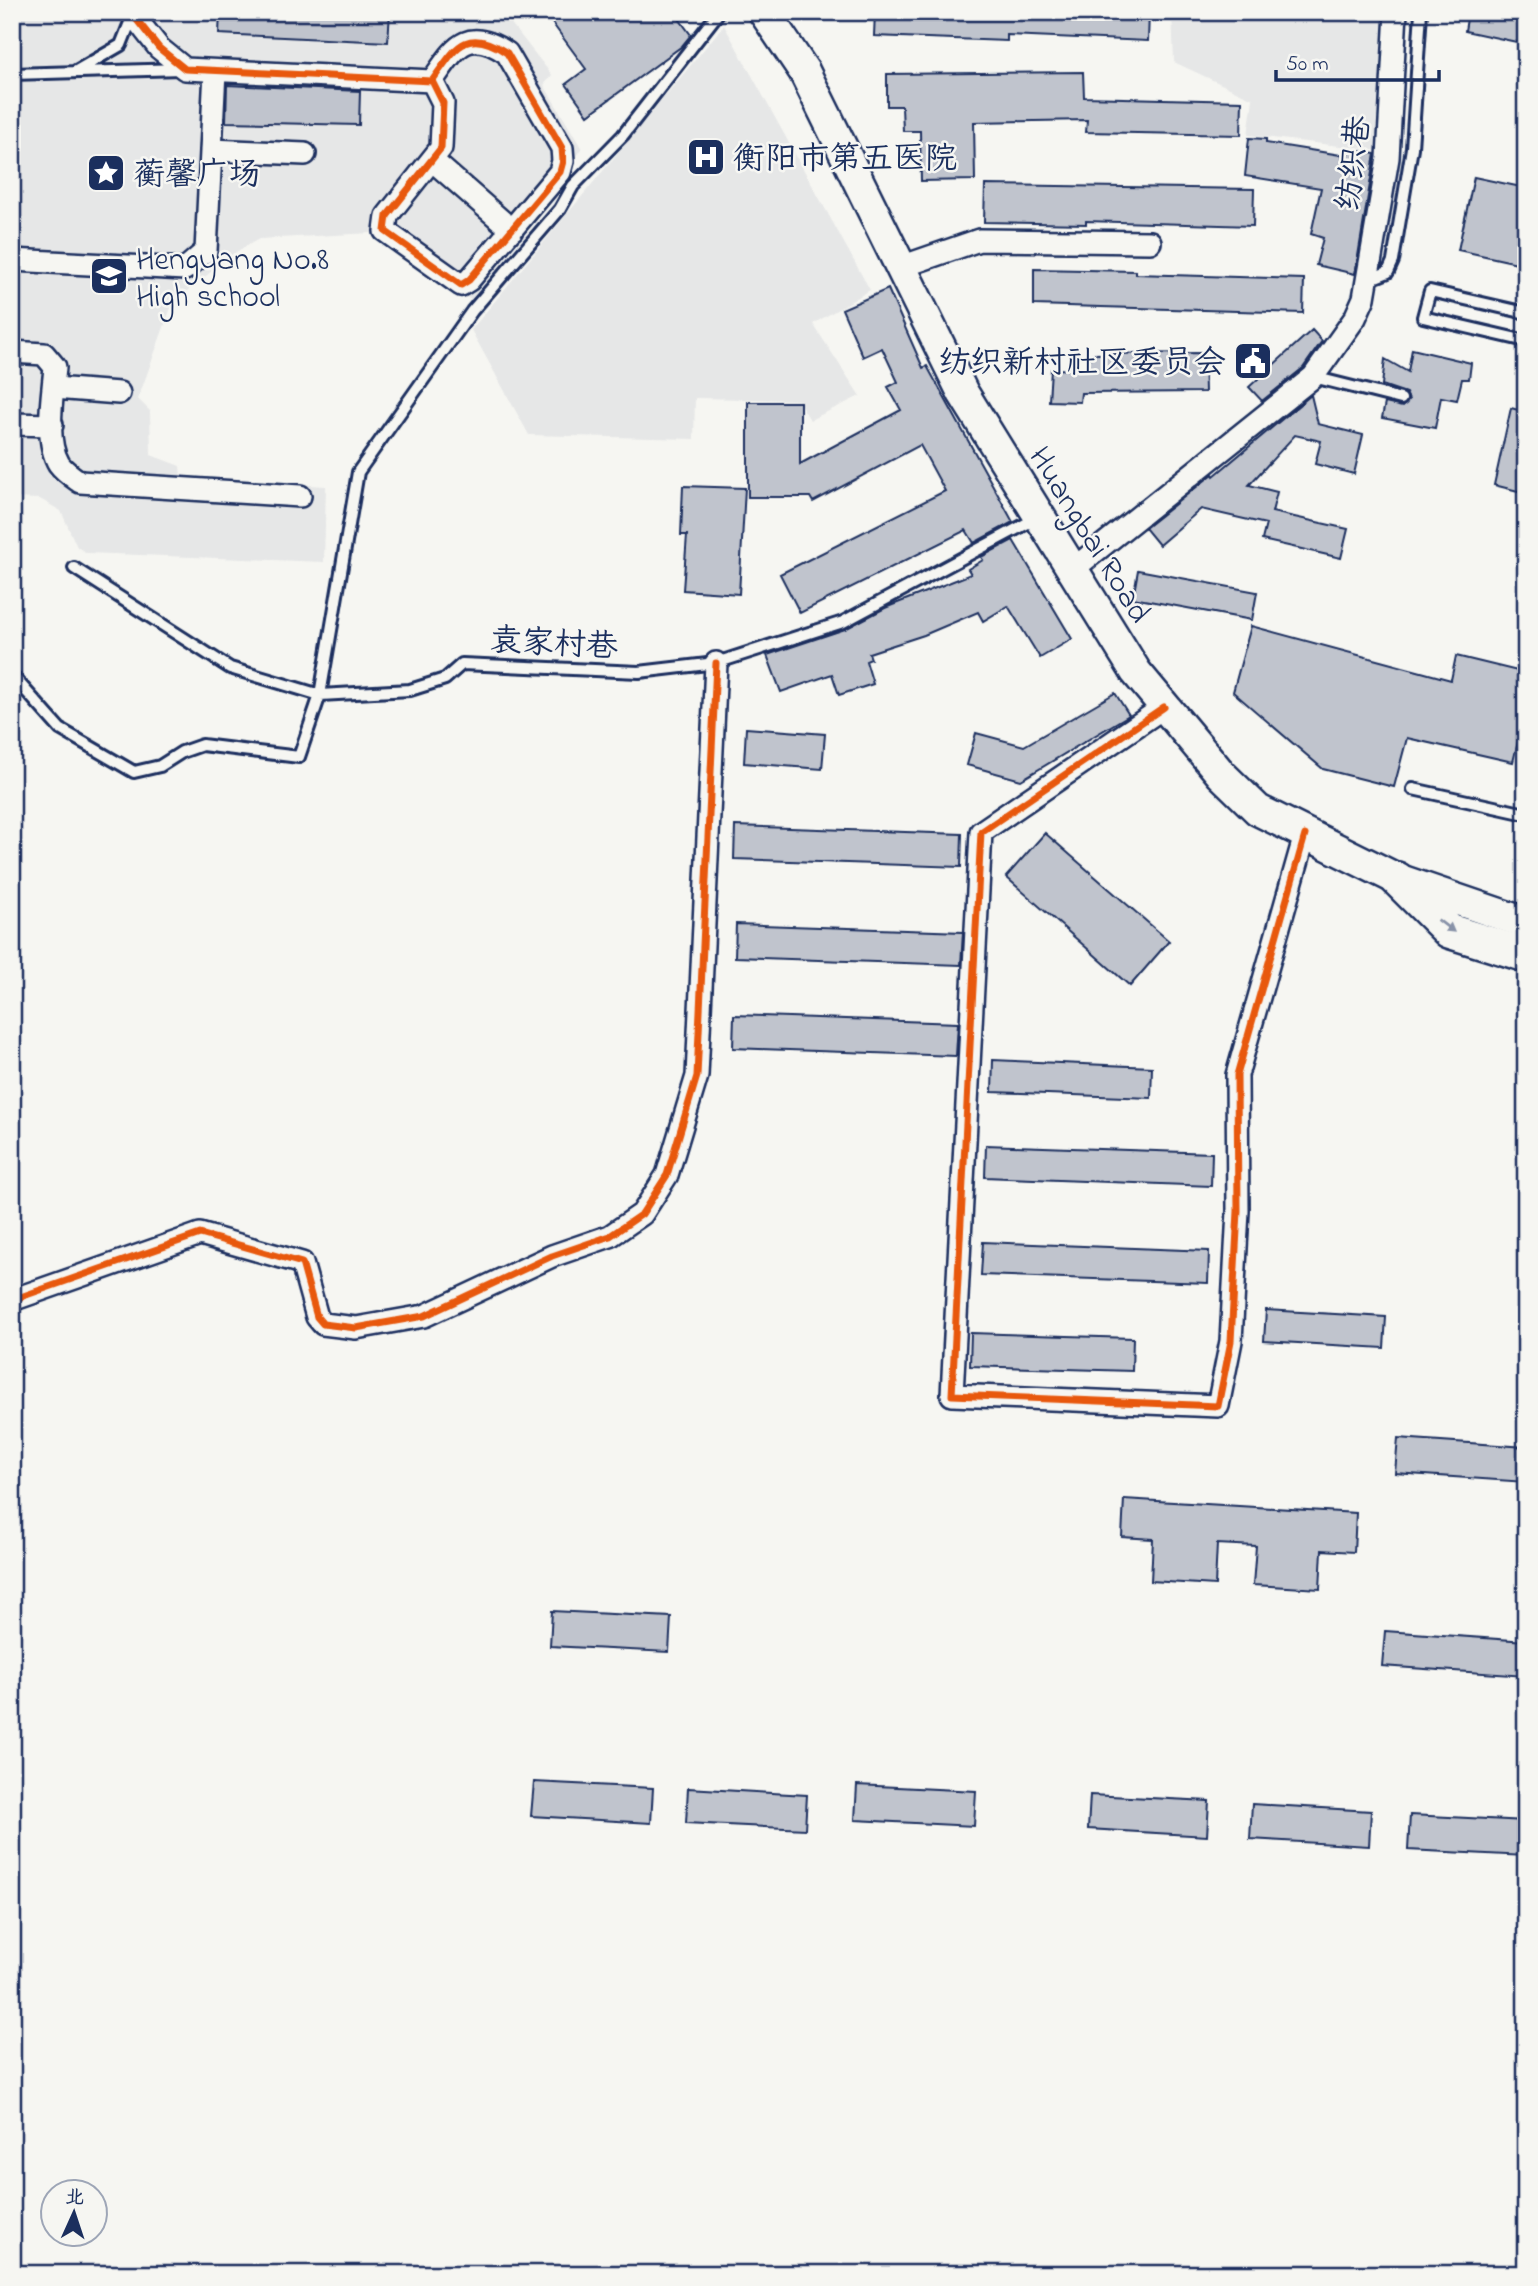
<svg xmlns="http://www.w3.org/2000/svg" width="1538" height="2286" viewBox="0 0 1538 2286" font-family="'Indie Flower','LXGW WenKai TC',sans-serif">
	<style>
		.built { fill: #e6e7e7 }
		.building { fill: #c0c4cd; stroke: #1b2f5e; stroke-width: 2 }
		.lines { fill: none; stroke-linecap: round; stroke-linejoin: round }
		.service-casing { stroke: #1b2f5e; stroke-width: 16 }
		.minor-casing { stroke: #1b2f5e; stroke-width: 26 }
		.secondary-casing { stroke: #1b2f5e; stroke-width: 35 }
		.primary-casing { stroke: #1b2f5e; stroke-width: 38 }
		.service { stroke: #f6f6f2; stroke-width: 10 }
		.minor { stroke: #f6f6f2; stroke-width: 21 }
		.secondary { stroke: #f6f6f2; stroke-width: 30 }
		.primary { stroke: #f6f6f2; stroke-width: 33 }
		.cycleway-casing { stroke: #f6f6f2; stroke-width: 11 }
		.cycleway { stroke: #e8590c; stroke-width: 7 }
		.oneway { fill: #8892a8 }
		.labels { text-anchor: middle; stroke-width: 5; stroke-linejoin: round; paint-order: stroke }
		.poi-label { font-size: 32px; fill: #1b2f5e; stroke: #f6f6f2; text-anchor: start }
		.street-label { font-size: 32px; fill: #1b2f5e; stroke: #f6f6f2 }
	</style>
	<rect width="100%" height="100%" fill="#f6f6f2"/>
	<filter id="ink" filterUnits="userSpaceOnUse"><feTurbulence type="fractalNoise" baseFrequency=".0143" numOctaves="2"/><feDisplacementMap in="SourceGraphic" scale="14" xChannelSelector="R" yChannelSelector="G"/><feConvolveMatrix kernelMatrix="1 2 1 2 8 2 1 2 1" color-interpolation-filters="sRGB"/></filter>
	<g filter="url(#ink)">
		<!-- built -->
		<path class="built" d="M12 12H502L552 75 544 85 582 149 471 300 372 233 259 239 236 252 173 302 138 399 150 411 151 455 180 466 181 477 326 486 324 562 87 553 77 547 61 511 40 499 12 498Z
			M1172 12H1387L1381 151 1248 135 1253 99 1174 62Z
			M724 25 870 290 813 324 860 396 810 420 798 400 695 398 694 439 529 435 471 330Z"/>
		<!-- building -->
		<path class="building" d="M220 12H390L388 42 219 34Z
			M560 12H674L691 35 682 46 588 115 566 84 586 69 550 20Z
			M875 12H1149L1148 41 1007 35V41L874 36Z
			M1468 12H1526V44L1465 31Z
			M1083 72 1084 97 1242 101 1241 135 1086 132 1087 120 974 122 975 180 921 181 920 131H903L902 106H887V74Z
			M227 85 360 91 359 125 226 122Z
			M1249 138 1266 139V143L1347 156 1348 149 1375 154 1355 274 1316 265 1323 238 1311 234 1321 188 1245 176Z
			M1474 177 1526 188V265L1458 250Z
			M985 185 1254 189 1253 226 1086 221V224L984 222Z
			M1034 269 1136 271V274L1304 279 1303 313 1034 305Z
			M888 289 923 368 927 366 1013 522 974 543 966 530 800 613 780 574 945 491 920 445 813 502 810 497H748V402H800V464L901 410 888 387 898 382 882 348 863 357 842 309Z
			M1312 330 1322 341 1303 368 1262 401 1249 387Z
			M1412 349 1471 363 1469 379H1462L1457 400 1441 397 1435 428 1382 418 1385 403 1402 407 1409 400 1406 393 1382 385 1385 359 1408 372Z
			M1204 353 1205 392 1081 393 1080 402 1049 401 1051 369 1090 370 1089 354Z
			M1311 395 1318 424 1363 435 1354 474 1315 464 1321 441 1295 435 1249 485 1277 492 1272 512 1348 529 1341 558 1262 540 1266 524 1201 509 1159 545 1145 528 1213 474 1214 476Z
			M1511 408 1526 412V493L1494 485Z
			M683 486 745 488 739 594 683 590 687 535H681Z
			M1013 540 1072 639 1040 658 1008 606 983 621 978 612 924 635 869 653 871 659 866 661 873 684 839 695 832 674 781 692 767 655 845 629 885 608 971 574 968 569 983 560 981 557Z
			M1138 570 1257 592 1252 620 1133 598Z
			M1251 626 1451 680 1456 656 1526 673V709L1513 762 1407 738 1394 787 1323 769 1233 692Z
			M1115 693 1129 715 1021 780 967 765 976 733 1024 746Z
			M746 728 825 734 822 769 744 763Z
			M735 826 962 834 961 867 734 859Z
			M1045 833 1169 941 1130 986 1006 877Z
			M736 924 963 932 961 965 735 957Z
			M734 1015 958 1023 956 1056 733 1048Z
			M993 1060 1152 1067 1151 1098 992 1092Z
			M986 1145 1212 1153 1211 1186 985 1177Z
			M983 1242 1209 1251 1208 1283 981 1275Z
			M1266 1310 1386 1317 1384 1348 1264 1341Z
			M971 1333 1133 1338 1132 1371 970 1366Z
			M1398 1438 1526 1447V1482L1395 1473Z
			M1124 1499 1356 1513 1354 1552 1322 1550 1320 1589 1253 1585 1256 1546 1217 1544 1215 1585 1151 1581 1153 1539 1122 1537Z
			M552 1611 671 1617 669 1652 550 1646Z
			M1385 1631 1526 1641V1676L1382 1666Z
			M534 1782 653 1788 651 1823 531 1816Z
			M857 1785 976 1791 974 1826 855 1820Z
			M688 1788 807 1795 805 1829 686 1823Z
			M1090 1795 1209 1801 1207 1836 1088 1829Z
			M1252 1804 1371 1811 1369 1846 1250 1839Z
			M1410 1815 1526 1821V1856L1408 1850Z"/>
		<g class="lines">
			<defs>
				<path id="service" d="M76 71 121 45 133 15
					M12 74 181 69
					M1368 280 1388 272 1393 261 1412 148 1421 12
					M1526 313 1430 291 1423 317 1526 341
					M1313 377 1401 399
					M74 568 230 668 320 695 410 690 445 679 462 664 639 672 716 663 843 622 1037 518
					M12 675 60 729 134 772 160 766 182 752 202 745 299 757 320 695 358 472 472 311 560 209 573 186 623 135 719 12
					M1413 789 1526 814"/>
				<path id="minor" d="M133 15 159 48 185 69 432 81 443 103 441 148 387 216 385 231 461 285 469 280 560 172 563 161 562 148 507 53C465 25 455 49 432 81
					M211 150 305 154
					M432 160 512 230
					M12 260 185 269 206 251 215 71
					M901 267 979 240 1150 242
					M12 352 44 354 55 367C53 394 44 440 59 464 64 471 73 477 80 482L300 496
					M54 388 119 393
					M12 424 52 425
					M1072 570 1313 377 1355 318 1364 298 1388 158 1396 12
					M1164 707 981 832 952 1395 1218 1406 1231 1341 1238 1211 1237 1075 1305 835
					M12 1300 200 1234 302 1263 317 1317 323 1324 356 1328 424 1316 552 1256 610 1236 642 1214 667 1175 697 1076 716 663"/>
				<path id="secondary" d="M764 12 804 71 963 393 1136 672 1221 774 1258 810 1397 879 1526 923"/>
				<path id="primary" d="M1397 879 1449 931 1526 955"/>
			</defs>
			<!-- service casing -->
			<use href="#service" class="service-casing"/>
			<!-- minor casing -->
			<use href="#minor" class="minor-casing"/>
			<!-- secondary casing -->
			<use href="#secondary" class="secondary-casing"/>
			<!-- primary casing -->
			<use href="#primary" class="primary-casing"/>
			<!-- service -->
			<use href="#service" class="service"/>
			<!-- minor -->
			<use href="#minor" class="minor"/>
			<!-- secondary -->
			<use href="#secondary" class="secondary"/>
			<!-- primary -->
			<use href="#primary" class="primary"/>
			<defs>
				<path id="cycleway" d="M133 15 159 48 185 69 432 81 443 103 441 148 387 216 385 231 461 285 469 280 560 172 563 161 562 148 507 53C465 25 455 49 432 81
					M1164 707 981 832 952 1395 1218 1406 1231 1341 1238 1211 1237 1075 1305 835
					M12 1300 200 1234 302 1263 317 1317 323 1324 356 1328 424 1316 552 1256 610 1236 642 1214 667 1175 697 1076 716 663"/>
			</defs>
			<!-- cycleway casing -->
			<use href="#cycleway" class="cycleway-casing"/>
			<!-- cycleway -->
			<use href="#cycleway" class="cycleway"/>
		</g>
		<!-- one-way arrows -->
		<defs><path id="oneway-solid" d="M-6-.8H1V-3.2L6.5 0L1 3.2V.8H-6Z" transform="scale(1.75)"/></defs>
		<use class="oneway" href="#oneway-solid" transform="translate(1446 926) rotate(37)"/>
	</g>
	<!-- icons -->
	<defs>
		<symbol id="hospital-square" viewBox="-11 -11 22 22"><rect x="-9" y="-9" width="18" height="18" rx="4" fill="#1b2f5e" stroke="#f6f6f2"/><path d="M-5-5h3v3.5h4V-5h3V5h-3V1.5h-4V5h-3Z" fill="#fff"/></symbol>
		<symbol id="sight-square" viewBox="-11 -11 22 22"><rect x="-9" y="-9" width="18" height="18" rx="4" fill="#1b2f5e" stroke="#f6f6f2"/><path d="M0-6L1.8-2.2L6-1.7L2.9 1.2L3.7 5.4L0 3.3L-3.7 5.4L-2.9 1.2L-6-1.7L-1.8-2.2Z" fill="#fff"/></symbol>
		<symbol id="school-square" viewBox="-11 -11 22 22"><rect x="-9" y="-9" width="18" height="18" rx="4" fill="#1b2f5e" stroke="#f6f6f2"/><path d="M0-5L7-2L0 1L-7-2ZM-4 1L0 2.5L4 1V4Q0 6-4 4Z" fill="#fff"/></symbol>
		<symbol id="civic-square" viewBox="-11 -11 22 22"><rect x="-9" y="-9" width="18" height="18" rx="4" fill="#1b2f5e" stroke="#f6f6f2"/><path d="M-.6-6.5H3V-4.5H.6V-3L4-1V1h2V6H-6V1h2V-1L-.6-3ZM-1.2 2.5V6h2.4V2.5Z" fill="#fff"/></symbol>
	</defs>
	<g fill-rule="evenodd">
		<use href="#hospital-square" x="684" y="135" width="44" height="44"/>
		<use href="#sight-square" x="84" y="151" width="44" height="44"/>
		<use href="#school-square" x="87" y="254" width="44" height="44"/>
		<use href="#civic-square" x="1231" y="339" width="44" height="44"/>
	</g>
	<g class="labels">
		<!-- poi labels -->
		<g class="poi-label">
			<text x="733" y="168">衡阳市第五医院</text>
			<text x="133" y="184">蘅馨广场</text>
			<text x="136" y="269">Hengyang No.8<tspan x="136" dy="37">High school</tspan></text>
			<text x="1226" y="372" text-anchor="end">纺织新村社区委员会</text>
		</g>
		<!-- street labels -->
		<g class="street-label">
			<text transform="translate(1352 163) rotate(-83)" y="11">纺织巷</text>
			<text transform="translate(1091 534) rotate(58)" y="11">Huangbai Road</text>
			<text transform="translate(554 642) rotate(3)" y="11">袁家村巷</text>
		</g>
	</g>
	<!-- margin -->
	<rect width="1538" height="2286" fill="none" stroke="#f6f6f2" stroke-width="42"/>
	<rect x="21" y="21" width="1496" height="2244" fill="none" stroke="#1b2f5e" stroke-width="2.5" filter="url(#ink)"/>
	<!-- north arrow -->
	<g transform="translate(74 2213) rotate(3)"><circle r="33" fill="#f6f6f2" stroke="#9ea6b7" stroke-width="2"/>
	<path d="M0-5L12 26L0 18L-12 26Z" fill="#1b2f5e"/>
	<text y="-10" font-size="19" font-weight="bold" text-anchor="middle" fill="#1b2f5e">北</text>
	</g>
	<!-- scale -->
	<path d="M1276 70v10h163v-10" fill="none" stroke="#1b2f5e" stroke-width="3.5"/>
	<text x="1286" y="70" font-size="21" fill="#1b2f5e" stroke="#f6f6f2" stroke-width="5" paint-order="stroke">50 m</text>
</svg>
